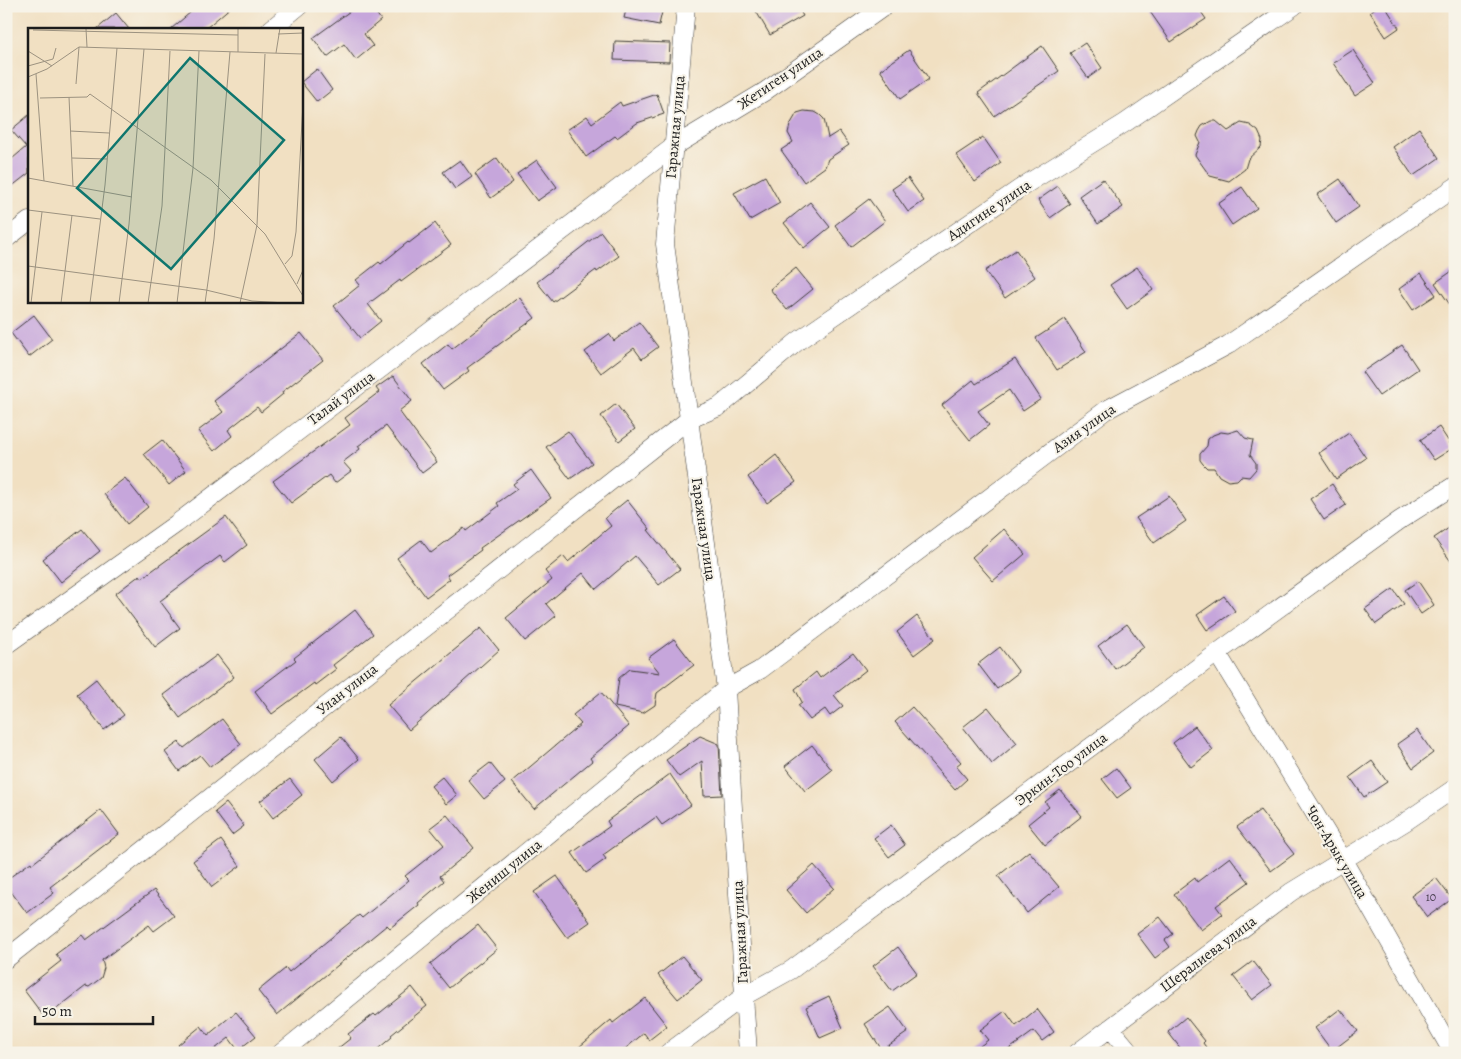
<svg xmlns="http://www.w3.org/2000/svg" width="1461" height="1059" viewBox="0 0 1461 1059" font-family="Alegreya,serif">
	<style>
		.building { fill: #c6a6db }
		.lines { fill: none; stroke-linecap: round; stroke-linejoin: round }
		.minor-casing { stroke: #3c3935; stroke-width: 19 }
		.minor { stroke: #fff; stroke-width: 18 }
		.labels { text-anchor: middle; stroke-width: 4; stroke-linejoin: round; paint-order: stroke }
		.number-label { font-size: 12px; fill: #463e4c }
		.street-label { font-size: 15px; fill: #1c1c1c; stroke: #f7f3e8 }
		.inset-road { fill: none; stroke: #9c9280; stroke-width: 1 }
		.view { fill: #0f766e; fill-opacity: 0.15; stroke: #0f766e; stroke-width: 2.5 }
		.inset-edge { fill: none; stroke: #1c1c1c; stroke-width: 2.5 }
	</style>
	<rect width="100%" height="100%" fill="#f7f3e8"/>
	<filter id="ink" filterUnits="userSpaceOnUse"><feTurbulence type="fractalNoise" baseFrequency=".02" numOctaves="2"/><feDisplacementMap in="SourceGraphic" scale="10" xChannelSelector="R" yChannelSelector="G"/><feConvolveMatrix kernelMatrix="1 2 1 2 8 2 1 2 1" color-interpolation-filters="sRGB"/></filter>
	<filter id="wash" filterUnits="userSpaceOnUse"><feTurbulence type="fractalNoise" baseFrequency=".0096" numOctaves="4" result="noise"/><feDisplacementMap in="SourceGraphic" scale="20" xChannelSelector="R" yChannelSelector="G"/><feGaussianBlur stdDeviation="1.12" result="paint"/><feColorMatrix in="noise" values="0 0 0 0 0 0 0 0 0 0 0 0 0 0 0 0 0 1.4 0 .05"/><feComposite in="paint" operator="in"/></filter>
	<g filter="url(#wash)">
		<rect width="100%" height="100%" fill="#f1e0c2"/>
		<g id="blocks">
			<!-- building -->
			<path class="building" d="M198 6H232L205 29H171Z
				M357 6H371L381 20 364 34 373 46 356 60 344 44 327 57 313 38Z
				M627 6 662 12 659 25 624 18Z
				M753 6H797L803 16 770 35Z
				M1146 6H1197L1206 19 1171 42Z
				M1378 6H1385L1399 28 1386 37 1370 12Z
				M116 13 129 29H97Z
				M615 41 670 43 669 62 614 60Z
				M1085 43 1102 68 1088 78 1070 53Z
				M1042 46 1059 71 994 116 978 93Z
				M909 50 929 79 900 99 880 70Z
				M1353 50 1375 83 1355 96 1333 63Z
				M317 69 332 90 317 102 301 82Z
				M657 94 664 114 637 123 617 138 615 136 586 157 567 130 587 116 592 123 620 102 622 106Z
				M804 111 815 112 820 115 824 119 828 138 839 131 849 145 828 159 825 167 804 182 781 150 793 142 788 133 790 125 797 113Z
				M29 115V173L6 191V164L26 147 11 130Z
				M1211 121H1216L1228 131 1241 123 1250 125 1258 131 1262 140 1261 147 1248 159 1245 169 1229 181 1210 176 1195 155 1200 142 1197 136 1199 131 1202 126Z
				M1419 128 1439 158 1413 176 1393 147Z
				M983 137 1001 163 975 182 956 155Z
				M497 158 513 182 491 198 475 174Z
				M460 160 472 177 455 189 443 172Z
				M537 160 557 187 537 201 517 174Z
				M765 176 780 203 750 220 734 193Z
				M908 178 924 201 908 212 892 189Z
				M1103 179 1123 207 1098 224 1079 196Z
				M1340 179 1359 207 1336 223 1317 195Z
				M1058 186 1070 204 1050 218 1038 200Z
				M1242 187 1257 208 1232 225 1218 204Z
				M869 199 885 221 851 247 835 225Z
				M810 202 830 227 804 248 784 223Z
				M435 223 451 245 401 282 400 280 368 304 381 321 360 338 334 306 360 285 356 280 379 262 381 264 408 242 409 243Z
				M601 232 619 256 597 272 596 270 553 302 537 282Z
				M1016 250 1035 277 1005 298 985 271Z
				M1137 267 1153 290 1127 309 1110 285Z
				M796 268 813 289 787 310 770 289Z
				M1455 269V312L1435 283Z
				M1421 273 1436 295 1413 310 1399 289Z
				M519 297 535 318 467 368 469 371 443 390 423 364 448 344 452 349Z
				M34 315 52 339 29 357 11 333Z
				M1065 319 1086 352 1057 370 1036 338Z
				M639 322 658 347 642 359 634 348 601 373 585 352 609 334 614 341Z
				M301 333 323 360 282 392 283 394 261 412 257 407 228 430 232 436 214 451 198 431 223 412 214 401Z
				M1402 345 1418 369 1379 396 1362 372Z
				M1015 359 1041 399 1023 411 1009 390 978 411 989 425 970 440 942 405 973 380 976 384Z
				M393 376 412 401 399 411 437 462 422 473 386 426 358 446 360 449 343 462 351 471 335 483 329 475 291 503 273 481 350 425 345 418 379 392 376 388Z
				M616 404 635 429 619 441 601 416Z
				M1439 427 1453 448 1434 460 1420 440Z
				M1238 430 1245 438 1253 440 1250 455 1256 463V469L1249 477 1241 476 1237 480 1228 481 1219 476 1214 468H1207L1203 464 1200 460V454L1207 446 1208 439 1213 435 1221 432 1228 433Z
				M568 431 592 463 570 479 546 447Z
				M1349 433 1366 458 1336 479 1319 453Z
				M162 440 186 471 169 485 144 454Z
				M776 455 796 482 767 503 748 477Z
				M531 470 551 498 480 548 481 550 447 575 450 579 426 597 397 558 421 540 431 553 464 528 466 531 499 506 497 503 517 489 513 484Z
				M125 478 148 507 127 524 104 494Z
				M1332 484 1346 505 1324 520 1310 499Z
				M1169 496 1186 521 1154 543 1136 518Z
				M627 500 650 529 648 530 680 569 659 585 635 556 596 589 583 573 546 604 556 616 525 641 506 618 552 580 545 571 563 556 568 562 611 526 605 518Z
				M226 517 247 545 225 562 220 556 160 601 180 628 155 647 115 594 140 575 142 578Z
				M1455 524V567L1434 538Z
				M82 529 100 551 61 582 43 559Z
				M1004 529 1025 554 993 581 972 557Z
				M1418 581 1434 605 1421 614 1405 590Z
				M1393 589 1404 604 1376 624 1365 609Z
				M1224 596 1235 611 1207 630 1197 615Z
				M355 610 373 634 333 665 336 669 315 685 314 683 272 714 255 691 296 660 294 658Z
				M917 616 935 639 914 655 897 632Z
				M1127 624 1144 647 1115 669 1098 646Z
				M481 628 499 650 409 730 388 705Z
				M674 639 694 665 657 693 655 705 643 713 615 707 619 678 630 669 660 673 648 658Z
				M1000 647 1019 672 997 689 978 664Z
				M853 653 866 670 834 695 843 706 830 716 825 709 810 720 798 705 802 702 795 689 816 672 820 678Z
				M217 655 234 677 180 718 163 695Z
				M96 679 124 715 104 730 77 694Z
				M601 692 629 726 590 758 592 761 534 809 512 782 581 724 573 715Z
				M912 707 961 762 956 766 967 779 955 790 895 722Z
				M988 707 1017 743 992 764 963 727Z
				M222 719 241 744 210 767 200 755 179 771 165 752 179 742 184 748Z
				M1195 726 1213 750 1191 767 1173 743Z
				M1417 730 1433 753 1413 768 1397 744Z
				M700 736 719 744 722 795 704 796 702 761 679 777 666 760Z
				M341 737 359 759 333 781 315 759Z
				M812 745 832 770 805 791 785 766Z
				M1372 761 1387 782 1364 797 1350 777Z
				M490 763 505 782 484 799 468 780Z
				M1116 768 1131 788 1117 798 1102 779Z
				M670 774 691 805 662 825 656 817 603 855 606 859 586 873 572 853 610 826 607 821Z
				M442 777 457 795 446 804 431 786Z
				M290 779 302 795 273 818 260 801Z
				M1060 790 1082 816 1045 845 1028 824 1049 807 1045 802Z
				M226 803 244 826 232 835 215 812Z
				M101 810 119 834 50 887 54 893 27 913 6 885V880L31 862 32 864Z
				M1260 810 1294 854 1271 871 1237 827Z
				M447 815 474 848 440 876 444 881 418 903 419 905 390 928 387 925 277 1015 258 991 286 968 289 972 359 915 362 918 409 880 405 876 444 845 430 828Z
				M891 825 905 845 889 857 874 838Z
				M221 840 240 866 212 887 193 861Z
				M1029 851 1059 887 1027 913 998 876Z
				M1230 857 1249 882 1216 906 1222 914 1201 930 1174 894 1195 878 1197 882Z
				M814 865 834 888 806 913 786 890Z
				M557 876 590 922 567 938 534 892Z
				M1436 878 1452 899 1427 917 1411 896Z
				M154 890 174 916 154 931 149 925 102 960 104 968 101 978 89 987 86 986 45 1018 24 990 61 961 56 954 82 935 86 940Z
				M1160 917 1173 934 1165 940 1170 947 1155 958 1137 934Z
				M478 925 497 949 449 988 430 964Z
				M898 947 917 973 892 991 873 966Z
				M682 956 702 980 678 999 658 975Z
				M1253 961 1272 985 1252 1000 1233 976Z
				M412 987 427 1006 391 1035 392 1037 373 1053H332L351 1038 348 1034 374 1014 376 1016Z
				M829 996 843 1028 820 1038 806 1007Z
				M645 998 667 1026 649 1040 644 1033 620 1053H572L611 1020 613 1023Z
				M890 1007 908 1032 882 1050 865 1024Z
				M1037 1009 1054 1032 1042 1041 1034 1031 1004 1053H971L988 1040 980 1030 1005 1011 1016 1026Z
				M1340 1009 1358 1031 1332 1051 1315 1028Z
				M236 1012 256 1036 238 1050 229 1038 210 1053H185L178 1045 201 1026 208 1035Z
				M1186 1017 1205 1041 1203 1043 1210 1053H1184L1168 1032Z"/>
		</g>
	</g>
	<g filter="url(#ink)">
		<use href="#blocks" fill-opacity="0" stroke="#3c3935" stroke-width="1"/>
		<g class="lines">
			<defs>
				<path id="minor" d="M686 6 665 244 726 689 744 996 748 1053
					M271 29 299 6
					M6 239 29 221
					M6 645 176 524 673 147 764 92 885 6
					M1217 653 1343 860 1453 1053
					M6 959 688 420 719 407 798 341 1028 183 1125 123 1294 6
					M1110 1028 1131 1053
					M281 1053 726 689 760 670 1106 410 1228 345 1455 187
					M668 1053 744 996 791 970 1217 653 1400 520 1455 485
					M1077 1053 1291 892 1405 822 1455 788"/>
			</defs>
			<!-- minor casing -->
			<use href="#minor" class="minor-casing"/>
			<!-- minor -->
			<use href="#minor" class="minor"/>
		</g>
	</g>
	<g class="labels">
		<!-- number labels -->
		<g class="number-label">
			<text x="1431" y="901">10</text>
		</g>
		<!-- street labels -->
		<g class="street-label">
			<text transform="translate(780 78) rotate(-34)" y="5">Жетиген улица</text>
			<text transform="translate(675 127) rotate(-85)" y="5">Гаражная улица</text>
			<text transform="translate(989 210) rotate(-34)" y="5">Адигине улица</text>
			<text transform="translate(341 398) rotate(-37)" y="5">Талай улица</text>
			<text transform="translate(1084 428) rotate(-35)" y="5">Азия улица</text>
			<text transform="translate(704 529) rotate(82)" y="5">Гаражная улица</text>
			<text transform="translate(347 689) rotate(-38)" y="5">Улан улица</text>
			<text transform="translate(1061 769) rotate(-37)" y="5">Эркин-Тоо улица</text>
			<text transform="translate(1337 852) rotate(59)" y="5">Чон-Арык улица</text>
			<text transform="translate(504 871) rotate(-39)" y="5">Жениш улица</text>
			<text transform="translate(740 932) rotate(-93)" y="5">Гаражная улица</text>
			<text transform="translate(1208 954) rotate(-37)" y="5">Шералиева улица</text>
		</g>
	</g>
	<!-- overview -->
	<g transform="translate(28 28)">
		<rect width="275" height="275" fill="#f1e0c2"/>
		<path class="inset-road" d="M210 0V24M58 1 59 19M5 2 210 7M250 6 275 5M0 23 24 38M248 25 252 0M0 38 25 31 28 20M8 46 16 153M0 49 19 41 51 19 275 26M48 56 51 19M41 69 45 158M12 70 59 69 62 66 183 152 237 206 275 268M42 103 81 105M44 130 79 131M0 150 104 169M0 182 72 191M257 236 264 228 268 204 275 75M0 238 178 262 224 273 258 275M269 256 275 242M3 275 14 184M33 275 44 187M62 275 77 157 89 20M91 275 101 196 116 21M120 275 134 178 142 23M149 275 165 140 171 23M177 275 186 211 202 24M212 275 229 197 237 26"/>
		<path class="view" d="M162 30 256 112 143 241 49 160Z"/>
		<rect width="275" height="275" class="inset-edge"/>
	</g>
	<!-- margin -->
	<rect width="1461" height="1059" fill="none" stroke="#f7f3e8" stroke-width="25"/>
	<!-- scale -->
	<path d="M35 1016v8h118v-8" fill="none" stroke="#1c1c1c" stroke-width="2.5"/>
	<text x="42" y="1016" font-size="15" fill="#1c1c1c" stroke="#f7f3e8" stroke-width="4" paint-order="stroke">50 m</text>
</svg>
